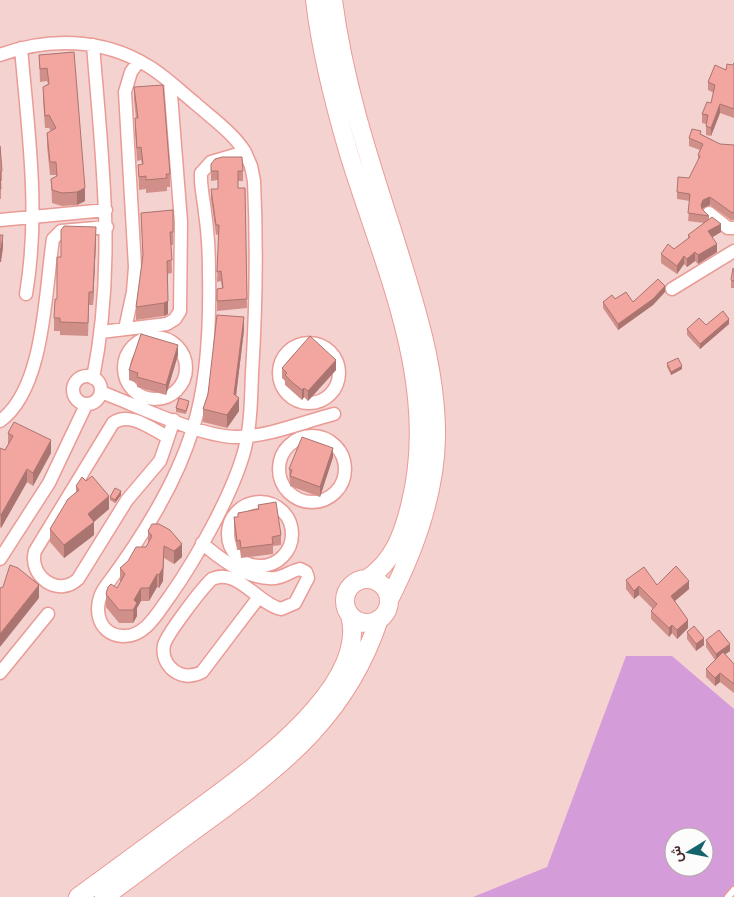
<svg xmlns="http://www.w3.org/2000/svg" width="734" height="897" viewBox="0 0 734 897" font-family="'Crimson Pro',Vazirmatn,serif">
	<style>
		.green { fill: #d59cda; fill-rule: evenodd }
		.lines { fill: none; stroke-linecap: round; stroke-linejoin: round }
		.lane-casing { stroke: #ea9b96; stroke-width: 9 }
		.street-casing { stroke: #ea9b96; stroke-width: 15 }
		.secondary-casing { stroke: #ea9b96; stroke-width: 20 }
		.lane { stroke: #fff; stroke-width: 6 }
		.street { stroke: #fff; stroke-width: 12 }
		.secondary { stroke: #fff; stroke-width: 18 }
		.wall { fill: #d18f8a }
		.shaded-wall { fill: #aa7470 }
		.building { fill: #f3a6a0; stroke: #aa7470 }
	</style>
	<rect width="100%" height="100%" fill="#f4d2cf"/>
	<!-- green -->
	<path class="green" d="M626 656H672L734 709V897H473L547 867ZM674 837H704V867H674Z"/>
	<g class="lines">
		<defs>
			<path id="lane" d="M728 897 734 890"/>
			<path id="street" d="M93 45C102 159 116 264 93 378
				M21 48C28 130 40 212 26 294
				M0 55C48 37 103 38 148 66 165 76 180 91 196 104 213 119 233 133 245 152
				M245 152 251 166 254 181C257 245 256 309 252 373 251 398 251 423 245 448 234 492 196 559 170 596 158 612 145 638 122 636 96 634 92 604 106 586 141 539 176 485 193 428 208 382 210 322 209 273 209 253 208 233 205 213 204 200 200 186 201 173L211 162Z
				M709 213 728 228H734
				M0 220 106 210
				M672 289 734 251
				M125 329 133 292 135 267 125 92 131 72 139 61
				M101 332 167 324 175 319 180 311 181 222 170 82
				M124 368a31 31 0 1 1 62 0a31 31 0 1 1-62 0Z
				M279 373a30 30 0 1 1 60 0a30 30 0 1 1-60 0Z
				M73 390a14 14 0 1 1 28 0a14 14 0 1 1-28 0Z
				M101 392C136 405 202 438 238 437 270 436 303 422 334 414
				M0 421C45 389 45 290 53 239L61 231 107 227
				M279 469a33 33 0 1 1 66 0a33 33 0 1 1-66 0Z
				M168 437C151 429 130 411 113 423L35 551C28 576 58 598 78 579L127 500 160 461C165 448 169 434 174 420
				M228 534a32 32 0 1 1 64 0a32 32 0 1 1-64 0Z
				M202 543C220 559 249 580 275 578 284 577 291 571 300 569L306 572 308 578 295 603 281 609C258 604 237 567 212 579 202 588 167 634 164 645 162 655 166 664 173 670 182 677 192 677 202 672L259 597
				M0 559 49 483 86 405
				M0 673 48 614"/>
			<path id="secondary" d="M315 0C321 53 334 103 349 154 384 268 441 385 410 506 403 535 393 562 367 579
				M333 0C343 78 367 153 391 227 412 295 437 366 436 438 435 493 414 551 389 600
				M345 601a22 22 0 1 1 44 0a22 22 0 1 1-44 0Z
				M78 897C113 871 148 846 183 820 235 781 371 691 350 615
				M104 897C140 871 175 844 211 818 288 761 348 713 379 619"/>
		</defs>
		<!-- lane casing -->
		<use href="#lane" class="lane-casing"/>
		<!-- street casing -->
		<use href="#street" class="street-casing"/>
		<!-- secondary casing -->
		<use href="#secondary" class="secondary-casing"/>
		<!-- lane -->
		<use href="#lane" class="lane"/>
		<!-- street -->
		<use href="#street" class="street"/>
		<!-- secondary -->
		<use href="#secondary" class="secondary"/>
	</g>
	<!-- wall -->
	<path class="wall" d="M74 52 85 201 77 205 62 206 52 203 51 179 56 177V175H50L47 146V133L51 131 49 128H45L43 100V87L48 84 47 81 40 82 39 55Z
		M734 63V118L720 113 711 136 706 135V124L702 123V114L711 103 714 93 708 90V82L732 65Z
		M134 87 170 174V187H167V191L146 193V189L139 190 138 165 142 164 141 160 137 161 135 131V118H136L134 100Z
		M701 134 720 144 734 145V220H731L710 205 703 208 702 209 709 216V219L721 232 712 237 717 252 698 264 695 261 687 267 684 264 677 274 661 263V254L674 249 688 239V235L704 223 688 221 690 201 677 199V192L689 178 698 162V155L700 150 689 146V138Z
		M0 146 2 171V181H1V199H0Z
		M211 164 243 171V181H238V188H245L247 308 217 311V289L222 288 221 281 217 282 219 234 216 235 211 199V189H218V180L211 181Z
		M173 210V245H171L172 273 167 274 168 314 164 316 136 320V307L143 259 141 213Z
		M96 240 93 305H89L88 336 60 335V331H54V318L57 299 61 257Z
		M734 269V288H731V280Z
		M665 292 653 305 618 330 603 308V302H633Z
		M729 324 700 349 687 335V329L706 325Z
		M244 330 236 395 239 411 227 428 203 422V409L208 394Z
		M178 355 166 395 137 387V383L129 380V370Z
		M667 363 682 369 671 375 667 367Z
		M282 368 336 370 308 401 304 397 302 400 285 385V381L282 378Z
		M189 404 186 414 176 412V408Z
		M8 433 51 453 33 486 27 482 1 528 0 527V448L5 450 8 445Z
		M333 457 320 497 290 486 289 469Z
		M76 486 109 509 94 522V535L64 558 50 542V529L76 492Z
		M121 495 115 503 110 500V497Z
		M258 505 281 535V545L273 546V554L241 558 240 550H237L234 527V517H238V513L258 510Z
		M148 531 182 557 174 564 164 558 163 581 159 588 157 587 149 601H141L137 608V616L133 623H119L106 607V594L117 588 121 582 120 581V568L146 547 148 543Z
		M626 580 657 585 689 589 675 601 688 628 677 639 672 633 669 637 651 619V611L653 609 639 595 634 599 626 589Z
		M687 632 704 645 696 651 687 639Z
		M706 640 730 651 725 654 734 664V693L720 682 715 686 706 677V669L715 660 706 647Z"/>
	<!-- shaded-wall -->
	<path class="shaded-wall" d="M720 104V113L711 136V128Z
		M85 188V201L77 205V192Z
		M710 197V205L703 208 701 212V205L703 200Z
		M721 224V232L708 240V231Z
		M96 227V240L93 305V292Z
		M3 235V248L1 262H0V249Z
		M717 244V252L698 264V255Z
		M695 252V261L687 267V259Z
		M684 256V264L677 274V266Z
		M665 286V292L653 305 618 330V324Z
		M168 301V314L164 316V303Z
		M244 317V330L235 404 239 398V411L227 428V415L234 394Z
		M729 319V324L700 349V344Z
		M178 345V355L166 395V385Z
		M336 360V370L308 401V391Z
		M682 366V369L671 375V372Z
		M304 388V397L302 400V390Z
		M51 440V453L33 486V473Z
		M333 448V457L320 497V487Z
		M27 469V482L1 528V515Z
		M121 491V495L115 503V500Z
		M109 496V509L90 525 94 522V535L64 558V545L88 514Z
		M182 544V557L174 564V551Z
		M164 546 163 581 159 588V575Z
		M157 574V587L149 601V588Z
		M689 581V589L671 604V596Z
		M39 585V598L0 647V634Z
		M639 586V595L634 599V591Z
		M141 588V601L137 608V616L133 623 134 600Z
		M688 620V628L677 639V630Z
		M672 625V633L669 637V628Z
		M704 638V645L696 651V644Z
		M730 644V651L716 661V654Z
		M720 673V682L715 686V678Z"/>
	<!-- building -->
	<path class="building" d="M74 52 85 188 77 192 62 193 52 190 51 179 57 176 56 162H50L47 133 56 128 49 115 45 116 43 87 49 84 47 68 40 69 39 55Z
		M734 63V109L720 104 711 128 706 126 708 115 702 114 707 102 711 103 715 85 708 82 715 65 726 70 727 64 732 65Z
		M163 85 170 174H166L167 178 146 180V176L139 177 138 165 143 164 141 147 137 148 135 118H138L134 87Z
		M692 129 701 131 700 134 720 144 734 145V213L731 212 710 197 703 200 701 205 702 209 709 216 688 213 690 194 677 192 678 177 689 178 700 156 698 155 703 144 689 138Z
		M0 146 2 171 0 172 1 189H0Z
		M222 157H242L243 171H238V188H245L247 299 217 301V289L223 288 221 271 217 272 219 225H216L211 189H218V171H211V164L215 159Z
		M173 210V232H170L172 260 167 261 168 301 164 303 136 307 143 255 141 213Z
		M712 217 721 224 708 231 717 244 698 255 695 252 687 259 684 256 677 266 661 254 668 244 674 249 690 237 688 235Z
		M64 226 96 227 93 292H89L88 323 60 322V318H54L55 299H57V257H61V230Z
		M0 235H3L1 249H0Z
		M733 268 734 269V281L731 280Z
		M658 279 665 286 653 299 618 324 603 302 612 295 615 299 626 292 633 302Z
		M723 311 729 319 700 344 687 329 699 318 706 325Z
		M217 315 244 317 234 394 239 398 227 415 203 409 208 394Z
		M141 334 178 345 166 385 137 377 138 373 129 370Z
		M310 336 336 360 308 391 304 388 302 390 293 383 285 375 287 373 282 368Z
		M678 358 682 366 671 372 667 363Z
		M179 398 189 401 186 411 176 408Z
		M14 422 51 440 33 473 27 469 1 515H0V448L5 450 13 436 8 433Z
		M302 437 333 448 320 487 290 476 292 470 289 469Z
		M92 476 109 496 88 514 94 522 64 545 50 529 68 499 79 490 76 486 82 477 86 481Z
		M115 488 121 491 115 500 110 497Z
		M276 502 281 535 272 537 273 544 241 548 240 540 237 541 234 517H238V513L259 509 258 505Z
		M152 524H159L170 530 182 544 174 551 164 546 163 568 159 575 157 574 149 588H141L134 600 137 603 133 610H119L106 594 108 587 111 584 117 588 125 574 120 568 128 561 136 547H146L152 536 148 531Z
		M10 565 18 568 39 585 0 634V588L3 587Z
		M676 566 689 581 671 596 688 620 677 630 672 625 669 628 651 611 657 604 639 586 634 591 626 580 644 567 657 585Z
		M694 626 704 638 696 644 687 632Z
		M719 630 730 644 716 654 706 640Z
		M723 652 734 664V684L720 673 715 678 706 669Z"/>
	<!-- north arrow -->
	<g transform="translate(689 852) rotate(260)"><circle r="24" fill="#fcfcfc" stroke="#b4a8a7"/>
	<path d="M0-4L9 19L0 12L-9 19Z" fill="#15646b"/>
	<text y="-8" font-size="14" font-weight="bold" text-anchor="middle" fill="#492a28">ش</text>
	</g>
</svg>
